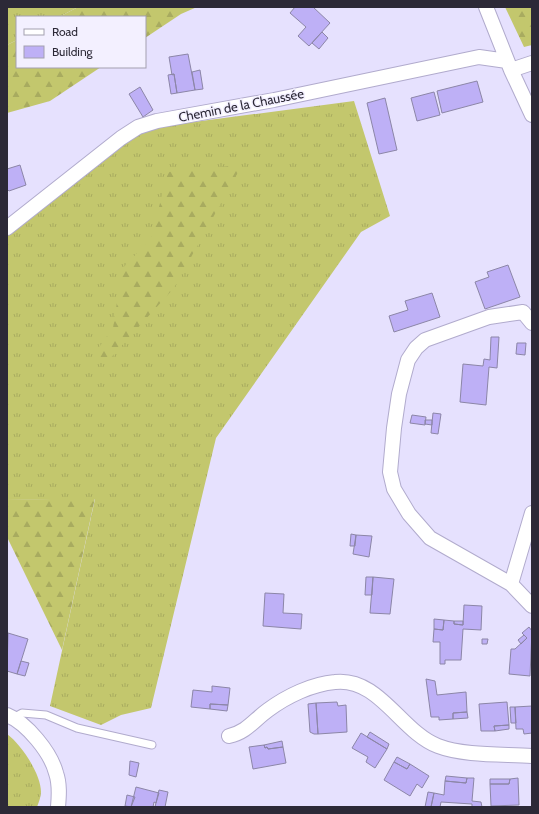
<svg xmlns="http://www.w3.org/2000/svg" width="539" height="814" viewBox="0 0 539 814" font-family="Cabin,sans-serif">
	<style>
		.grass { fill: url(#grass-tufts) }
		.forest { fill: url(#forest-firs) }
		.building { fill: #beb0f6; stroke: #8c86a7 }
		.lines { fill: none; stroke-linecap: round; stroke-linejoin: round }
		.lane-casing { stroke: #b1abcd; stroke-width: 9 }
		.street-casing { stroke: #b1abcd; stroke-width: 16 }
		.lane { stroke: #fff; stroke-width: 7 }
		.street { stroke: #fff; stroke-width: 14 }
		.labels { text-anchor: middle; stroke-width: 3; stroke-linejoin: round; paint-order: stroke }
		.street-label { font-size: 13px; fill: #2c2937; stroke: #f3f0ff }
	</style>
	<defs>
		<pattern id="grass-tufts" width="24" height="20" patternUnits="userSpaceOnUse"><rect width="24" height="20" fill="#c3c76d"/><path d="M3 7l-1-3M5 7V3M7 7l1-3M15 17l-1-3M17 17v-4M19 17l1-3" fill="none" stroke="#a8ab5f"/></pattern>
		<pattern id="forest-firs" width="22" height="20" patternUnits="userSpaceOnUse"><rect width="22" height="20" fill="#c3c76d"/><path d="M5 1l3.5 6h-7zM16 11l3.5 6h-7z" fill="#a8ab5f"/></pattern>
	</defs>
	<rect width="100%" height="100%" fill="#e6e1fe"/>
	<!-- grass -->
	<path class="grass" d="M7 7H78L59 17H17V40L7 45Z
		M354 101 390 216 361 232 216 438 151 708 121 715 101 725 50 706 95 499 7 500V235L133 137 156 127Z
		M7 734C21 744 41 774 41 792 41 796 39 802 37 807H7Z"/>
	<!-- forest -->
	<path class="forest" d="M78 7H197L181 14 145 38V17H59Z
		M505 7H532V45L524 47Z
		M17 40V67H101L50 101 7 113V45Z
		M242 165 174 288 105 364 92 357 113 328 122 269 151 238 168 172Z
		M95 498 62 650 7 537V500Z"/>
	<!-- building -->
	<path class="building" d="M295 7H313L330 23 309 46 298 36 306 27 290 13Z
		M322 32 328 38 319 49 312 43Z
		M188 54 195 90 177 93 174 74 172 75 169 57Z
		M200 70 203 89 195 90 192 72Z
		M174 74 177 93 171 94 168 75Z
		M477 81 483 102 442 113 437 91Z
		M140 87 153 110 143 117 129 94Z
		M434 92 440 115 417 121 411 98Z
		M385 98 397 150 379 154 367 103Z
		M20 165 26 185 9 191 7 189V169Z
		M508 265 520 297 485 309 475 282 489 277 487 272Z
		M432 293 440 317 394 332 389 316 408 310 405 301Z
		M491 337H499L498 353 497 368 489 367 486 405 460 402 463 364 483 366 484 359 490 360Z
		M517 343H526L525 355 516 354Z
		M433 413 441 414 438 434 431 433Z
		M412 415 426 417 425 425 410 423Z
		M425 420H432V425L425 424Z
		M351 534 356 535 355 546H350Z
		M356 535 372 536 369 557 353 554Z
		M366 577H373L372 595H365Z
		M373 577 394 579 390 614 370 613Z
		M265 593 284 594 283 613 302 614 301 629 263 626Z
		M464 605 482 606 481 630 463 629 461 660H445V664H440V642H433L434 629 443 630 444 620 454 621V624L463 625Z
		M434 619 444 620 443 630 434 629Z
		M454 621H463V625L454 624Z
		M529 627 532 631 530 676 509 674 511 649H515L527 638 522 633Z
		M8 633 28 639 17 674 7 671Z
		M524 635 527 638 521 644 518 640Z
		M482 639H488L487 644H482Z
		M21 661 29 663 25 676 17 674Z
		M426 679 435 681 437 695 466 692 467 712 453 713V719L439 720V717H431Z
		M212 686 230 688 228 705 210 704V709L191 707 193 690 212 692Z
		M337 702 338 706 346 705 347 732 318 734 316 703Z
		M507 702 509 725 494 726 495 731H481L479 704Z
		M316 703 318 734H314L310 732 308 704Z
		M210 704 228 705 227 711 210 709Z
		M532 706V733L524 734 523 729H516L515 707Z
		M510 707H515L516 723H511Z
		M467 712 468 718 453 719V713Z
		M509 725V729L495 731 494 726Z
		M370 732 389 744 387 749 367 737Z
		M361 733 387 749 375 768 366 762 368 757 352 748Z
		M282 741 283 747 268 749 267 747 265 748 264 745Z
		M264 745 265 748 267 747 268 749 283 747 286 763 253 769 249 747Z
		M397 757 410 764 407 769 394 762Z
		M130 761 139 763 136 777 129 775Z
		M394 762 407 769 410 764 429 776 422 788 417 784 410 796 384 780Z
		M446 776 467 778 466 783 445 781Z
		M467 778H474L472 801 481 802 482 807H472V804L441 802 440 807H431L434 793 444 795 445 781 466 783Z
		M518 778 519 805 491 806 490 784H509L510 779Z
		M490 779H510L509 784H490Z
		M136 787 159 793 156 803 154 802 153 807H131Z
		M159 790 168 792 165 807H155Z
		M428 792 434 793 431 807H425Z
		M127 795 135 797 131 807 125 806Z"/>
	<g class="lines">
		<defs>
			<path id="lane" d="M13 718 22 713 46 715 77 728 152 745"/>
			<path id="street" d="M486 7 511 70 532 115
				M511 70 532 63
				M7 228 121 138 138 127 157 121 274 100 479 57 507 61
				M532 513 511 584 532 606
				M511 584 430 538 409 514 394 489 390 472 394 428 399 394 408 360 416 348 425 340 489 317 523 312 532 323
				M7 715C27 723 51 753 56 773 60 784 59 796 58 807
				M229 736C247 732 254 720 268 710 287 696 312 684 335 682 379 677 401 732 438 746 464 756 504 754 532 756"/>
		</defs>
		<!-- lane casing -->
		<use href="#lane" class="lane-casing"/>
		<!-- street casing -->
		<use href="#street" class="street-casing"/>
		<!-- lane -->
		<use href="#lane" class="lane"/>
		<!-- street -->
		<use href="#street" class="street"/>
	</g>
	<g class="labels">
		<!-- street labels -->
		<g class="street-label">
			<text transform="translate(241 105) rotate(-11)" y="5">Chemin de la Chaussée</text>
		</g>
	</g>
	<!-- border -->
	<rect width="539" height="814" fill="none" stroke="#2c2937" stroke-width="16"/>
	<!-- legend -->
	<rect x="16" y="16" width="130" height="52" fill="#f3f0ff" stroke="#a3a0af"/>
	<rect x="24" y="29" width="20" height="6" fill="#ffffff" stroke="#a3a0af"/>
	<text x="52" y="36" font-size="12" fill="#2c2937">Road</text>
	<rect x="24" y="46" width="20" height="12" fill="#beb0f6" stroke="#a3a0af"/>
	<text x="52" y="56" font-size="12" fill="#2c2937">Building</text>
</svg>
